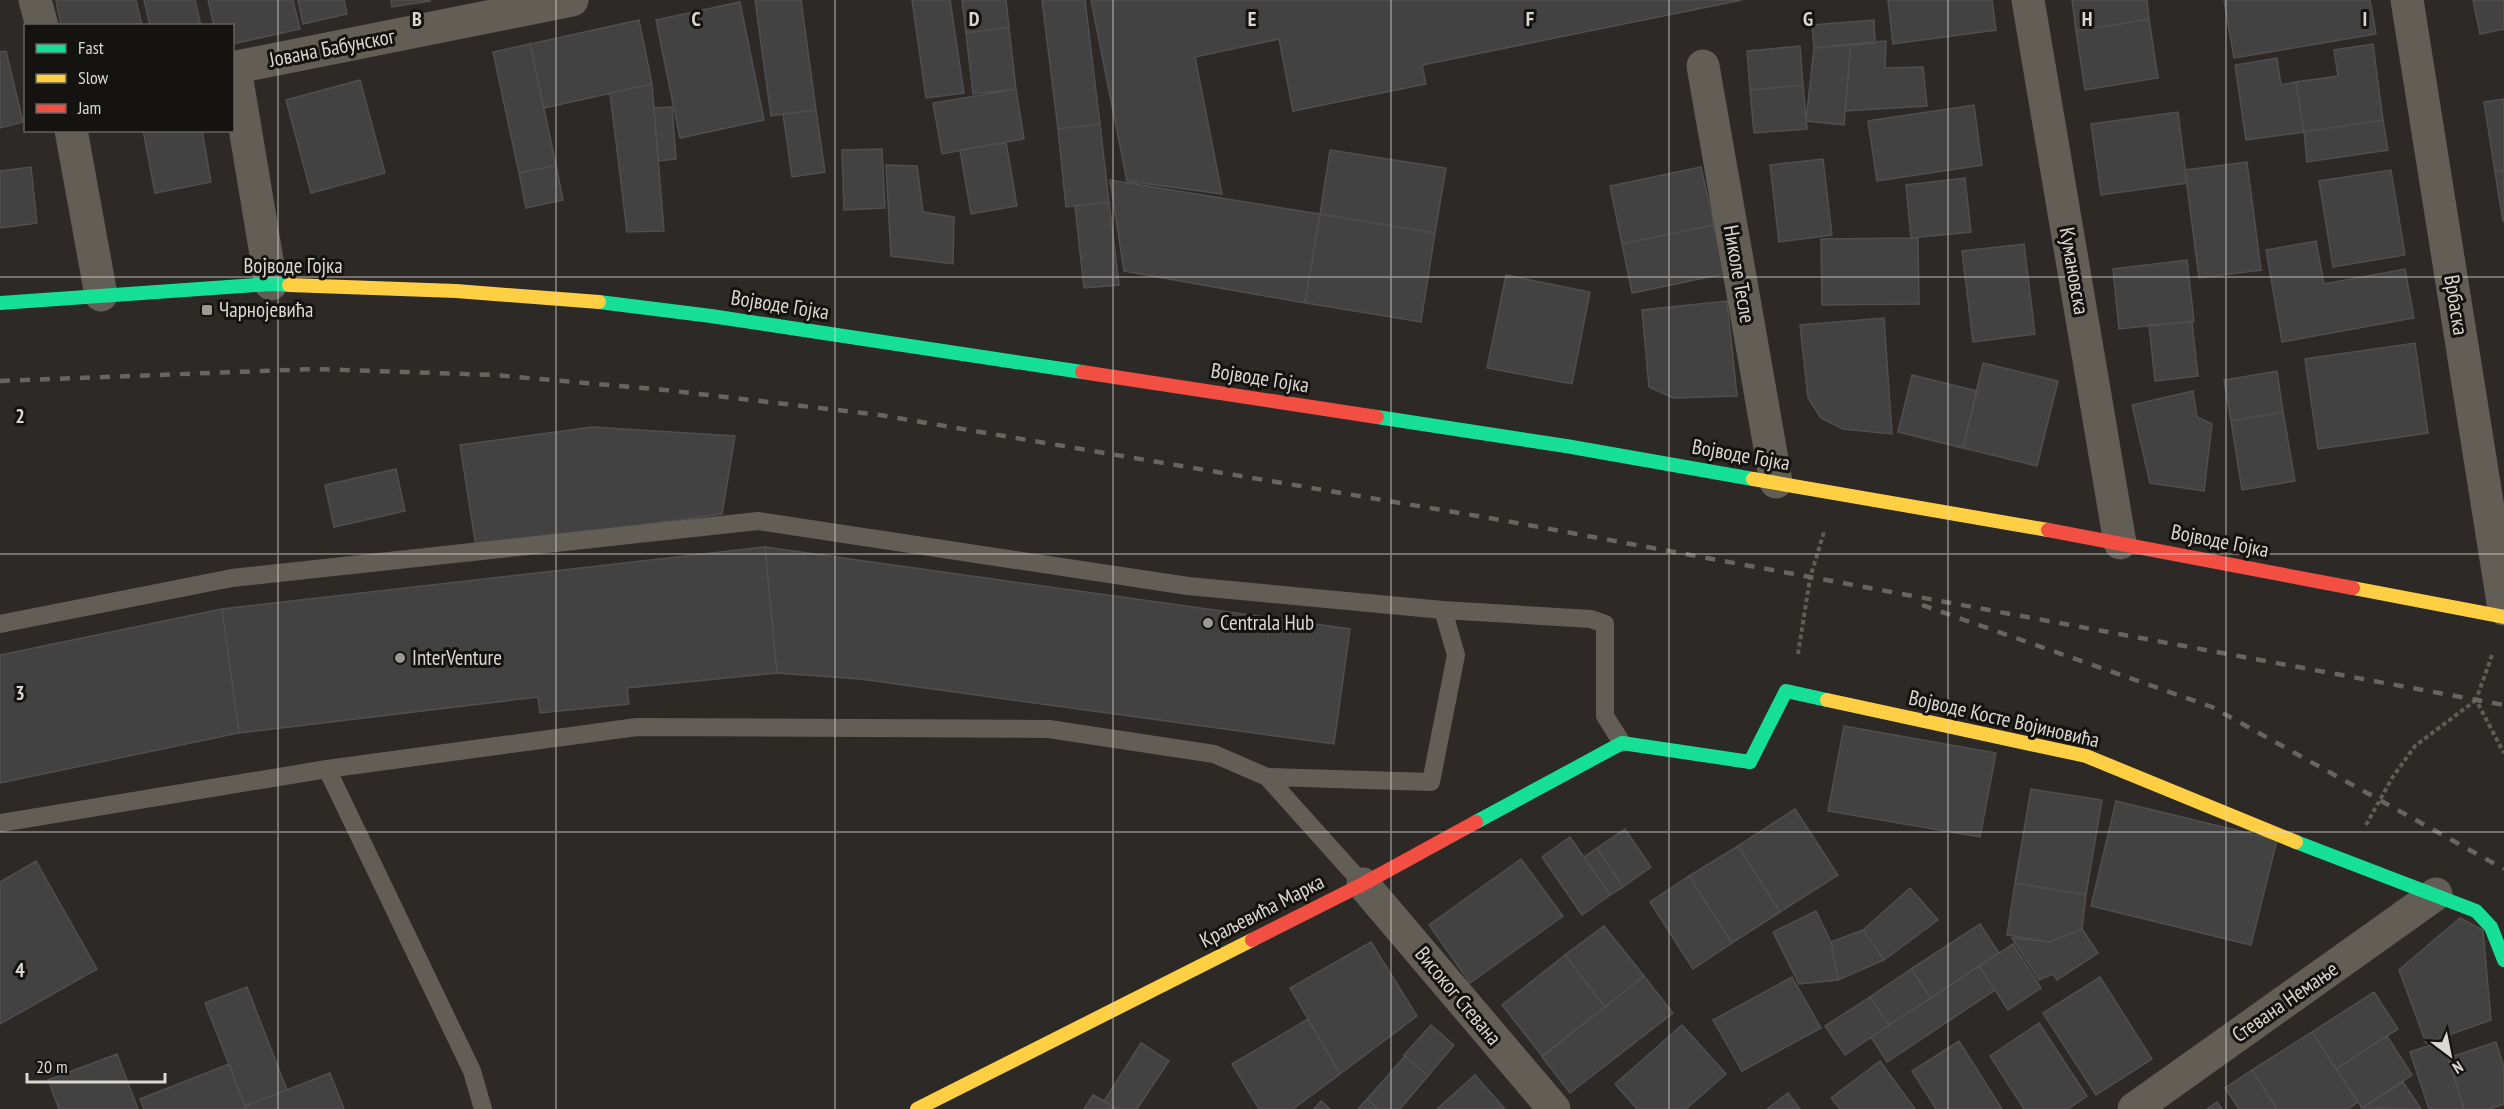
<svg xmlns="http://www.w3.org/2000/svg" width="2504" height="1109" viewBox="0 0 2504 1109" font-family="'PT Sans Narrow',sans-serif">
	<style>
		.building { fill: #434242; stroke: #504e4f; stroke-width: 1.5 }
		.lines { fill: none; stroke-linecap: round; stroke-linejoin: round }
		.path { stroke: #605c57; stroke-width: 4; stroke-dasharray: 4.5 3; stroke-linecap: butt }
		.lane { stroke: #625e56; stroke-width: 18 }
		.street { stroke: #625e56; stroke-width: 33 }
		.fast { stroke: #16e098; stroke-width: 14 }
		.slow { stroke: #ffcf43; stroke-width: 14 }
		.jam { stroke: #f24e42; stroke-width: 14 }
		.rail { stroke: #686561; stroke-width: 4.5; stroke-dasharray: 10 10; stroke-linecap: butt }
		.grid { fill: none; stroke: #dbd8d3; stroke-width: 1.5; stroke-opacity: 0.55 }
		.poi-dot { fill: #9e9b96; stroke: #151310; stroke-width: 2 }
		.labels { text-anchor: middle; stroke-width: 6; stroke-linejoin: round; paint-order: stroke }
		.street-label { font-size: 21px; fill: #dbd8d3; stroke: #151310 }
		.poi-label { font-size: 21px; fill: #dbd8d3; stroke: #151310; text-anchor: start }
		.grid-label { font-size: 20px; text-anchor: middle; font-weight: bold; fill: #dbd8d3; stroke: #151310; stroke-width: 6; stroke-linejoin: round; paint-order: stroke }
	</style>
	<rect width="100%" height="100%" fill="#2c2926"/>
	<!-- building -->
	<path class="building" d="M56 0H136L142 26H61Z
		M144 0H195L201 26H150Z
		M208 0H293L300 29 232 44V26H214Z
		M298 0H344L347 14 303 24Z
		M391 0H430V1L392 7Z
		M755 0H801L816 110 771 116Z
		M912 0H950L964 93 926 98Z
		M962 0H1006L1009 27 966 33Z
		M1042 0H1085L1100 124 1058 129Z
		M1091 0H1742L1422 65 1426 84 1293 111 1279 39 1195 57 1222 194 1127 181Z
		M1888 0H1992L1996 30 1893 44Z
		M2072 0H2147L2149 19 2076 31Z
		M2224 0H2370L2376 34 2234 58Z
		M2473 0H2504V29L2480 34Z
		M740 2 764 120 680 138 656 20Z
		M2149 19 2158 78 2085 90 2076 31Z
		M639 20 652 84 544 108 530 44Z
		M1874 20 1875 43 1814 48 1812 25Z
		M1009 27 1016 89 973 94 966 33Z
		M1886 41 1885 68 1923 67 1927 106 1845 111 1851 44Z
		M530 44 556 165 519 173 493 52Z
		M1851 44 1844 125 1806 121 1814 48Z
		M2373 44 2383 120 2304 132 2296 82 2338 76 2334 50Z
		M1800 46 1803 85 1750 90 1747 51Z
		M6 51 23 122 0 128V52Z
		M2277 58 2281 85 2296 82 2304 132 2246 140 2235 65Z
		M360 80 385 173 311 193 286 100Z
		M652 84 664 231 627 232 610 93Z
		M1803 85 1807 129 1754 133 1750 90Z
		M1016 89 1024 139 942 154 933 103Z
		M2504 99V170L2495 172 2484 102Z
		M1974 105 1982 165 1877 181 1868 121Z
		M672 107 676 159 658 161 654 108Z
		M816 110 825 172 792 177 783 114Z
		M2178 112 2187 183 2101 195 2091 124Z
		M2383 120 2388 150 2307 162 2304 132Z
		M1100 124 1109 202 1066 207 1058 129Z
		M143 130H202L211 182 155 193Z
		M1006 142 1017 206 971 214 960 150Z
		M882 149 885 208 844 210 842 150Z
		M1330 150 1446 168 1435 233 1320 214Z
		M1823 159 1832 235 1779 242 1770 165Z
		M2247 162 2261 270 2199 278 2185 170Z
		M556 165 563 200 526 208 519 173Z
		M886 165 917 166 923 212 954 217 953 264 891 256Z
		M31 167 37 223 0 228V171Z
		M1701 167 1714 225 1622 244 1610 186Z
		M2391 170 2405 255 2333 267 2319 181Z
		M2504 170V221H2503L2495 172Z
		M1965 178 1971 232 1911 238 1906 185Z
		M1110 180 1320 214 1305 303 1124 271Z
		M1109 202 1119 285 1084 288 1075 206Z
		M1320 214 1435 233 1421 322 1305 303Z
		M1714 225 1724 274 1632 293 1622 244Z
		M1918 238 1919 304 1822 305 1821 239Z
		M2316 241 2324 284 2405 269 2414 318 2282 342 2266 250Z
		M2024 244 2035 334 1973 342 1962 251Z
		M2187 260 2194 321 2119 329 2113 269Z
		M1506 275 1590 292 1572 384 1487 368Z
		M1727 301 1737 396 1673 398 1649 387 1642 310Z
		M1884 318 1892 434 1843 429 1821 418 1808 398 1800 325Z
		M2192 322 2198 376 2155 381 2149 325Z
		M2415 343 2428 433 2318 449 2305 359Z
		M1983 363 2058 381 2037 466 1963 448Z
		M2277 371 2283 412 2231 421 2224 380Z
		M1912 375 1977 391 1963 448 1898 432Z
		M2193 391 2197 417 2212 424 2204 491 2150 483 2132 405Z
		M2283 412 2295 481 2242 490 2231 421Z
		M592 427 735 436 722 514 476 547 460 445Z
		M396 469 405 511 334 527 325 485Z
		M765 547 777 673 627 688 629 704 540 713 538 697 239 733 222 609Z
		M765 547 1350 629 1334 744 860 679 777 673Z
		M222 609 239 733 0 783V655Z
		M1844 726 1996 753 1980 837 1828 811Z
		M2031 789 2102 800 2086 895 2015 883Z
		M2116 801 2277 840 2251 945 2091 906Z
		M1795 809 1838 875 1780 912 1738 846Z
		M1625 829 1651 867 1623 887 1597 848Z
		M1570 837 1610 895 1582 915 1542 857Z
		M1738 846 1780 912 1732 943 1689 876Z
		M1597 848 1623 887 1610 895 1584 857Z
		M1521 859 1563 916 1470 983 1429 925Z
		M36 861 97 969 0 1024V882Z
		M1689 876 1732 943 1693 969 1650 902Z
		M2015 883 2086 895 2082 929 2049 942 2007 935Z
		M1910 888 1938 920 1884 960 1863 930Z
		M1816 911 1831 942 1838 980 1799 984 1773 932Z
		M2460 918 2483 930 2491 1020 2426 1043 2399 970Z
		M1980 924 1999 953 1931 998 1911 969Z
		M1604 926 1644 976 1605 1007 1565 955Z
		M2082 929 2098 953 2057 980 2053 974 2039 980 2012 938 2049 942Z
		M1863 930 1884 960 1838 980 1831 942Z
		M1371 942 1417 1016 1340 1074 1290 988Z
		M2013 944 2041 988 2008 1010 1979 966Z
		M1565 955 1605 1007 1542 1056 1502 1005Z
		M1979 966 1995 990 1887 1062 1871 1037Z
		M1911 969 1931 998 1889 1025 1870 997Z
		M1644 976 1673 1013 1570 1093 1542 1057Z
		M1792 977 1821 1028 1742 1071 1713 1020Z
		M2100 977 2152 1059 2096 1095 2043 1013Z
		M247 987 287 1090 245 1106 205 1003Z
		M2374 992 2398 1029 2336 1069 2312 1032Z
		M1870 997 1889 1025 1845 1055 1825 1026Z
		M1308 1019 1340 1074 1293 1109H1259L1232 1064Z
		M2039 1023 2087 1096 2068 1109H2024L1990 1056Z
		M1431 1025 1454 1045 1428 1076 1404 1055Z
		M1682 1025 1726 1074 1686 1109H1637L1615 1084Z
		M2312 1032 2358 1102 2348 1109H2277L2252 1070Z
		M2387 1036 2412 1075 2362 1108 2336 1069Z
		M1959 1041 2002 1109H1936L1912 1071Z
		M2443 1041 2448 1058 2464 1109H2429L2410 1052Z
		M2496 1042 2504 1067V1104L2490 1109H2464L2448 1058Z
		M1141 1043 1169 1061 1137 1109H1116L1104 1101Z
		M117 1054 138 1109H59L48 1080Z
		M1405 1056 1428 1076 1400 1109H1378L1367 1099Z
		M1880 1061 1915 1109H1840L1831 1098Z
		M229 1064 246 1109H144L140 1099Z
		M2252 1070 2277 1109H2239L2225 1088Z
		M330 1073 344 1109H246L245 1106Z
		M1475 1075 1505 1109H1437Z
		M2403 1082 2421 1109 2362 1108Z
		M1788 1093 1800 1109H1767Z
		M1093 1095 1104 1101 1116 1109H1084Z
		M1367 1099 1378 1109H1358Z
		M1321 1101 1330 1109H1314Z
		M2217 1102 2222 1109H2207Z"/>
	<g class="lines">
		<!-- path -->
		<path class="path" d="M1798 654 1810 578 1824 532
			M2492 655 2476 700 2504 753
			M2366 825 2392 778 2415 746 2476 700"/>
		<!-- lane -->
		<path class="lane" d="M0 624 232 578 758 521 1188 586 1443 610 1591 619 1605 624V716L1622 743
			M327 769 472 1071 483 1109
			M1267 777 1431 782 1456 655 1443 610
			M0 823 327 769 637 727 1049 729 1214 754 1267 777 1363 884"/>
		<!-- street -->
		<path class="street" d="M35 0 42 26
			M2028 0 2120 543
			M2407 0 2504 609
			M1703 66 1776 482
			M232 68 572 0
			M235 68 271 284
			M71 130 101 295
			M1363 884 1554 1109
			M2134 1109 2436 894"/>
		<!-- fast -->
		<path class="fast" d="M599 302 711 316 1082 372
			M0 303 271 284 289 285
			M1377 417 1566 446 1753 479
			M1476 822 1622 743 1750 762 1786 691 1827 700
			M2296 842 2476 911 2491 927 2504 960"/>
		<!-- slow -->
		<path class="slow" d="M289 285 456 291 599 302
			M1753 479 2048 530
			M2353 588 2504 617
			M1827 700 2086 756 2296 842
			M917 1109 1252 940"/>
		<!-- jam -->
		<path class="jam" d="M1082 372 1377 417
			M2048 530 2353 588
			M1252 940 1363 884 1476 822"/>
		<!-- rail -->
		<path class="rail" d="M0 381 314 369 494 375 665 390 880 415 1501 520 2504 705
			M1922 605 2212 707 2504 869"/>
	</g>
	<!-- grid -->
	<path class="grid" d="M278 0V1109M556 0V1109M835 0V1109M1113 0V1109M1391 0V1109M1669 0V1109M1948 0V1109M2226 0V1109M0 277H2504M0 554H2504M0 832H2504"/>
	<!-- markers -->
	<g class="poi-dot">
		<rect x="201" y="304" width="12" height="12" rx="3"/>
		<circle cx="1208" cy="623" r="6"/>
		<circle cx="400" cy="658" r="6"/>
	</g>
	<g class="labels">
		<!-- street labels -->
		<g class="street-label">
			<text transform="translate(332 48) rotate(-11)" y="7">Јована Бабунског</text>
			<text x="293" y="273">Војводе Гојка</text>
			<text transform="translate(2074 271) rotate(80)" y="7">Кумановска</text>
			<text transform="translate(1739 274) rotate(80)" y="7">Николе Тесле</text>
			<text transform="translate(780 305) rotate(9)" y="7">Војводе Гојка</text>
			<text transform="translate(2456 305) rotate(81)" y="7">Врбаска</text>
			<text transform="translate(1260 378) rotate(9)" y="7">Војводе Гојка</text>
			<text transform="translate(1741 455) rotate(10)" y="7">Војводе Гојка</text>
			<text transform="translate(2220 541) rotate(11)" y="7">Војводе Гојка</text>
			<text transform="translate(2004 719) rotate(13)" y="7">Војводе Косте Војиновића</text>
			<text transform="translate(1262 911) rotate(-27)" y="7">Краљевића Марка</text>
			<text transform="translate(1458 996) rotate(50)" y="7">Високог Стевана</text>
			<text transform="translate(2285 1002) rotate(-35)" y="7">Стевана Немање</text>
		</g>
		<!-- poi labels -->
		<g class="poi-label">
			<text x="219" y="317">Чарнојевића</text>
			<text x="1220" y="630">Centrala Hub</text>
			<text x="412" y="665">InterVenture</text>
		</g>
	</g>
	<g class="grid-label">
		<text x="417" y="26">B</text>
		<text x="696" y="26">C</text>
		<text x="974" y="26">D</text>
		<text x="1252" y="26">E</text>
		<text x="1530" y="26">F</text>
		<text x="1808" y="26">G</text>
		<text x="2087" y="26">H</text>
		<text x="2365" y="26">I</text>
		<text x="20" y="423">2</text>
		<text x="20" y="700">3</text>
		<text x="20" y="977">4</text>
	</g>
	<!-- legend -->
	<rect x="24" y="24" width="210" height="108" fill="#151310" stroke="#64625e" stroke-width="1.5"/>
	<rect x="36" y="44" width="30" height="9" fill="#16e098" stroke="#64625e" stroke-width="1.5"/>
	<text x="78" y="54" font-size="18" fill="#dbd8d3">Fast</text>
	<rect x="36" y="74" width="30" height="9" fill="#ffcf43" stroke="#64625e" stroke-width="1.5"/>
	<text x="78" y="84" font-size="18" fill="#dbd8d3">Slow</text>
	<rect x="36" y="104" width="30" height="9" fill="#f24e42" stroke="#64625e" stroke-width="1.5"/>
	<text x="78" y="114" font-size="18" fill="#dbd8d3">Jam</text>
	<!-- north arrow -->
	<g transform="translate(2450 1055) rotate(148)" stroke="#151310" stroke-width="4.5" paint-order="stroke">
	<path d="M0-4.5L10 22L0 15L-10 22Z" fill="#dbd8d3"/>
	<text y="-9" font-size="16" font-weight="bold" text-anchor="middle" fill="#dbd8d3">N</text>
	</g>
	<!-- scale -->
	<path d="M27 1073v9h138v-9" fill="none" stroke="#dbd8d3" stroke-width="3"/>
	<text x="36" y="1073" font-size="18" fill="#dbd8d3" stroke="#151310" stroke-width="4.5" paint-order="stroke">20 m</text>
</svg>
